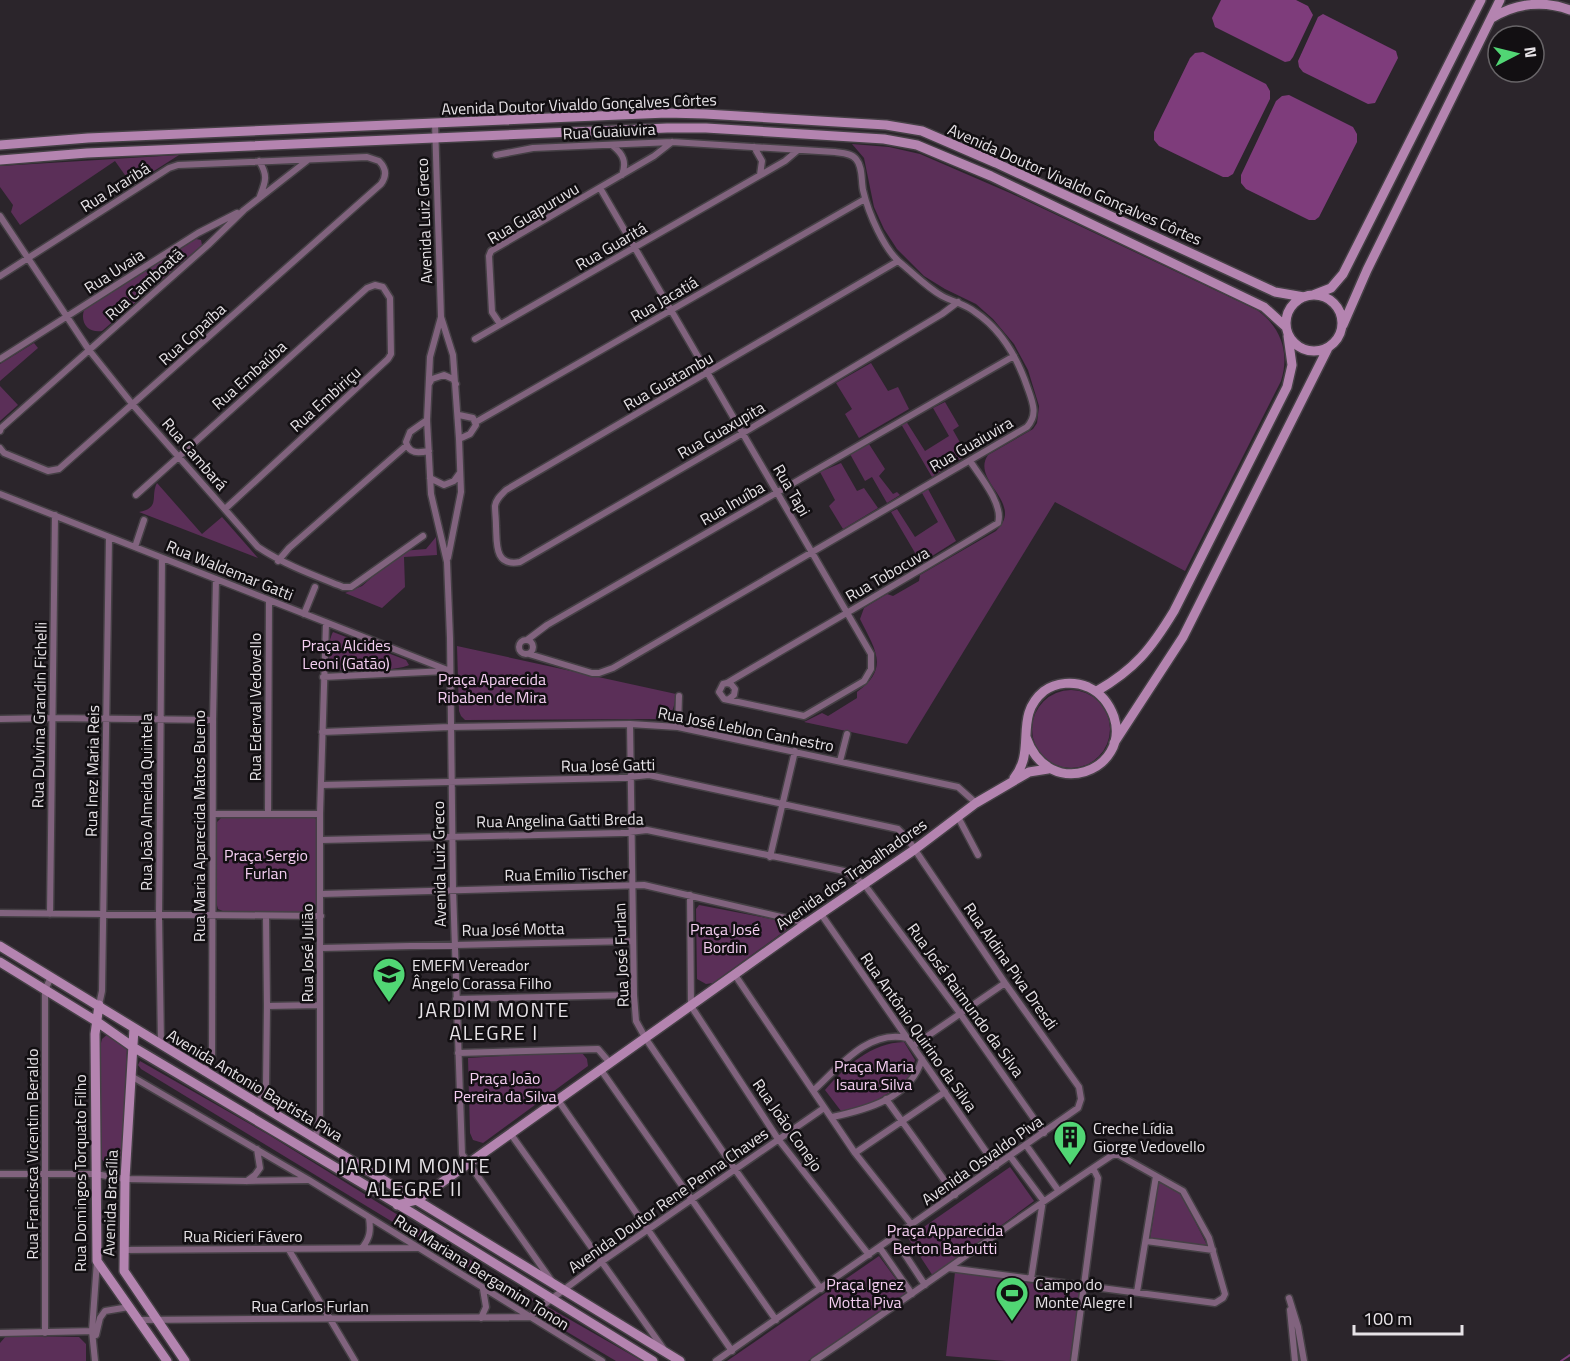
<svg xmlns="http://www.w3.org/2000/svg" width="1570" height="1361" viewBox="0 0 1570 1361" font-family="'Titillium Web',sans-serif">
	<style>
		.green { fill: #5b2f58 }
		.water { fill: #7e3c7b }
		.lines { fill: none; stroke-linecap: round; stroke-linejoin: round }
		.stream { stroke: #7e3c7b; stroke-width: 2 }
		.street-casing { stroke: #454045; stroke-width: 9 }
		.secondary-casing { stroke: #454045; stroke-width: 12 }
		.street { stroke: #81637e; stroke-width: 6 }
		.secondary { stroke: #b484b0; stroke-width: 9 }
		.labels { text-anchor: middle; stroke-width: 5; stroke-linejoin: round; paint-order: stroke }
		.street-label { font-size: 16px; fill: #e7e3e7; stroke: #120f12 }
		.park-label { font-size: 16px; fill: #f4cef1; stroke: #120f12 }
		.poi-label { font-size: 16px; fill: #e7e3e7; stroke: #120f12; text-anchor: start }
		.quarter-label { font-size: 20px; letter-spacing: 1.5px; fill: #e7e3e7; stroke: #120f12 }
	</style>
	<rect width="100%" height="100%" fill="#2b252b"/>
	<!-- green -->
	<path class="green" d="M852 144 889 147 920 154 1010 193 1257 310C1281 327 1290 353 1281 381L1185 571 1055 502 907 744 804 722 822 713 828 716 857 698V692C891 668 874 648 860 619L864 608 887 594 893 596 919 581 920 575 996 531C1026 503 970 481 988 455L1033 429 1037 423 1039 406 1028 370 1014 344 993 319 976 304 945 289 924 276 897 249 884 229 874 207 864 158Z
		M179 155 132 185 115 161 20 225 11 212 13 205 0 187V166Z
		M196 239 201 240 202 245 102 331C88 333 80 323 84 310Z
		M34 343 38 348 0 381V364Z
		M871 363 888 391 898 387 909 409 859 438 845 414 852 409 836 383Z
		M0 386 18 405 0 421Z
		M945 402 959 426 953 430 967 455 932 477 901 424 906 421 925 451 949 436 933 408Z
		M869 444 885 469 879 476 893 494 897 492 900 495 887 503 872 477 865 481 850 454Z
		M841 463 857 491 864 488 878 508 843 529 829 506 835 500 820 472Z
		M157 483 202 534 222 517 258 558 139 512C161 508 150 496 157 483Z
		M928 489 956 541 921 563 891 512 897 509 915 537 938 522 922 493Z
		M436 537 437 555 404 557 405 587 382 608 345 593 362 586 402 551 426 549Z
		M333 632 406 660 409 665C398 671 345 672 331 669 327 659 328 641 333 632Z
		M457 646 676 694C674 706 674 716 660 719L465 720 461 716 459 711Z
		M1032 729a39 39 0 1 1 78 0a39 39 0 1 1-78 0Z
		M223 816H311L316 819 317 903 312 911 306 912H225L218 909 215 898 216 828V823Z
		M699 905 782 921 786 925V930L713 983 706 984 697 979 696 909Z
		M109 1033 127 1048 122 1157 118 1162 103 1161 101 1157 99 1051 102 1039Z
		M904 1042 915 1060 907 1082 870 1104 841 1111 825 1090C846 1066 871 1043 904 1042Z
		M574 1052 582 1053 587 1059 588 1066 483 1143 473 1140 470 1133 468 1058Z
		M140 1061 269 1135 535 1300 526 1303 141 1069 138 1065Z
		M1010 1167 1034 1201 933 1276 908 1238Z
		M1159 1181 1180 1192 1208 1247 1150 1239Z
		M879 1256 906 1293 808 1361H727Z
		M955 1272 1080 1289 1070 1361H1006L946 1356Z
		M548 1307 642 1361H616L537 1314Z
		M6 1336 79 1337 86 1344V1361H0V1343Z"/>
	<!-- water -->
	<path class="water" d="M1221 0H1296L1308 6 1313 15 1293 57 1290 61 1285 62 1215 27 1212 18Z
		M1323 14 1396 51 1398 58 1375 103 1368 104 1303 72 1299 67 1298 61 1318 17Z
		M1203 52 1266 84 1270 91V99L1233 174 1228 177H1223L1159 146 1154 140V132L1190 58 1195 53Z
		M1289 95 1353 127 1357 134V142L1319 217 1315 220H1309L1246 189 1241 183V175L1276 101 1282 96Z"/>
	<g class="lines">
		<!-- stream -->
		<path class="stream" d="M1561 1361 1570 1355"/>
		<defs>
			<path id="street" d="M435 123 441 317 453 355 459 439 461 492 448 558
				M613 146C623 154 627 162 622 175
				M754 147 762 161 760 175
				M496 155 533 148 672 142 835 152C842 153 851 153 856 159 863 167 861 180 863 190 868 212 884 251 903 265 915 275 928 288 942 296 953 302 965 304 975 312 1002 330 1018 359 1028 389 1033 403 1038 415 1027 427L613 668 599 673H592L529 654
				M259 161C268 175 266 181 260 196
				M600 188 871 654V669L864 681 804 716 724 699 719 692 723 684 727 683C817 630 908 578 998 523 1004 505 980 476 970 461
				M0 216 89 350 133 405 258 547C285 565 313 575 343 587H351L423 536
				M898 261 506 490C501 495 496 499 495 506 495 512 496 519 496 526 497 543 494 567 520 562L743 433 942 314 958 302
				M0 276 169 168 178 165 367 157 379 161C386 168 387 176 381 184L59 469 48 471 4 453 0 448
				M441 317 430 357 427 420 431 494 447 562 450 638 453 889 462 1154 551 1280
				M500 324 492 312 489 256 491 251 654 156 672 142
				M475 339 785 161 798 150
				M0 359 198 233 237 213
				M429 384 432 379 444 375 453 379 456 384
				M459 415 473 418 476 425 470 434 459 439
				M427 420 410 432 406 442C409 454 418 453 429 451
				M476 422 865 199
				M0 431 1 428 208 245 244 210 308 160
				M430 478 444 485 454 481 459 474
				M0 494 450 671
				M136 495 367 288 375 285 383 287 390 298 391 354 388 359 225 509
				M135 547 144 520
				M278 561 289 548 407 445
				M304 614 315 587
				M519 647a7 7 0 1 1 14 0a7 7 0 1 1-14 0Z
				M527 640 547 625 1014 356
				M323 677 446 671
				M727 683 731 684 735 689 734 695 729 699
				M0 719 52 718 213 720
				M630 724 634 995 636 1021 646 1039 734 1168 821 1289
				M678 727 679 696
				M322 732 450 727 630 724 678 727 958 787 976 803
				M840 761 847 734
				M322 785 619 778 649 775 898 829 907 838 1005 983 1079 1087 1081 1099 1078 1108 716 1361
				M268 813 269 601
				M214 814H320
				M958 817 978 855
				M321 840 621 833 647 830 844 871 864 884 959 1012 1044 1133
				M770 857 795 751
				M321 894 644 885 807 923
				M690 895 691 1006 778 1139 869 1255
				M0 913 321 916
				M50 914 55 515
				M821 914 996 1166
				M321 948 633 941
				M735 975 855 1153 912 1225
				M456 999 634 995
				M99 1005 102 991 109 538
				M267 1006 320 1005
				M161 1045 159 916 162 558
				M913 1046 1005 983
				M458 1053 598 1049 610 1063
				M601 1070 776 1320
				M204 1072 212 1057 213 720 216 579
				M131 1076 309 1180 602 1361
				M814 1090C839 1067 868 1029 907 1038
				M886 1099 955 1195
				M558 1100 732 1351
				M258 1104 266 1085 267 1006 266 916
				M832 1117C866 1110 911 1098 922 1059
				M510 1133 663 1348
				M315 1139 320 1115V814L326 623
				M1026 1145 1058 1190
				M855 1153 945 1092
				M1010 1156 1043 1200
				M0 1174H95L125 1179 246 1181 308 1180
				M247 1181 255 1175 260 1168 257 1149
				M894 1238 925 1285
				M1146 1241 1213 1250
				M362 1248C370 1238 371 1231 369 1218
				M880 1248 912 1294
				M124 1250 417 1248
				M289 1250 355 1361
				M1031 1279 1043 1200
				M1137 1292 1156 1176
				M1289 1298 1298 1327 1304 1361
				M1290 1310 1295 1361
				M481 1318 486 1307 483 1289
				M139 1320 531 1317 534 1312 601 1262 824 1108
				M0 1333 97 1331
				M45 1333V990L51 977
				M96 1335 100 1318 105 1311 129 1307
				M95 1361 92 1331 97 1261
				M814 1361C914 1294 1011 1222 1111 1156L1117 1154 1183 1191 1209 1238 1225 1294 1223 1298 1215 1303 949 1268
				M1074 1361 1098 1178 1093 1168"/>
			<path id="secondary" d="M1492 18C1516 3 1544 0 1570 10
				M0 145 88 138 667 113 705 114 886 125 922 131 996 163 1275 292 1304 297
				M0 160 87 153 667 128H706L884 139 917 145 991 176 1264 307 1286 327
				M1286 323a28 28 0 1 1 56 0a28 28 0 1 1-56 0Z
				M1313 295 1331 288 1343 274 1481 0
				M1343 325 1367 270 1500 0
				M1097 691C1135 669 1151 649 1174 611L1287 387 1292 365 1288 336
				M1114 743 1183 637 1328 348
				M1014 778C1037 750 1013 716 1044 691 1056 682 1074 681 1088 687 1101 693 1109 703 1114 717 1131 770 1049 803 1026 737
				M0 946 680 1361
				M0 962 96 1021 133 1047 414 1214 653 1361
				M99 1005 95 1034 97 1261 167 1361
				M134 1028 125 1179 124 1271 185 1361
				M397 1205 417 1200 807 923 914 850 976 803 1029 772 1048 769"/>
		</defs>
		<!-- street casing -->
		<use href="#street" class="street-casing"/>
		<!-- secondary casing -->
		<use href="#secondary" class="secondary-casing"/>
		<!-- street -->
		<use href="#street" class="street"/>
		<!-- secondary -->
		<use href="#secondary" class="secondary"/>
	</g>
	<!-- icons -->
	<defs>
		<symbol id="school-pin" viewBox="-11 -11 22 30"><path d="M0 17L-7.5 6A9.5 9.5 0 1 1 7.5 6Z" fill="#51d674" stroke="#120f12"/><path d="M0-5L7-2L0 1L-7-2ZM-4 1L0 2.5L4 1V4Q0 6-4 4Z" fill="#111"/></symbol>
		<symbol id="building-pin" viewBox="-11 -11 22 30"><path d="M0 17L-7.5 6A9.5 9.5 0 1 1 7.5 6Z" fill="#51d674" stroke="#120f12"/><path d="M-4-6H4V6H1V3H-1V6H-4ZM-2.5-4.3h1.7v1.8h-1.7ZM.8-4.3h1.7v1.8H.8ZM-2.5-1h1.7V.8h-1.7ZM.8-1h1.7V.8H.8Z" fill="#111"/></symbol>
		<symbol id="stadium-pin" viewBox="-11 -11 22 30"><path d="M0 17L-7.5 6A9.5 9.5 0 1 1 7.5 6Z" fill="#51d674" stroke="#120f12"/><path d="M0-5a6.5 5 0 1 0 0 10a6.5 5 0 1 0 0-10ZM-3.5-1.8h7v3.6h-7Z" fill="#111"/></symbol>
	</defs>
	<g fill-rule="evenodd">
		<use href="#school-pin" x="370" y="955" width="38" height="52"/>
		<use href="#building-pin" x="1051" y="1118" width="38" height="52"/>
		<use href="#stadium-pin" x="993" y="1274" width="38" height="52"/>
	</g>
	<g class="labels">
		<!-- street labels -->
		<g class="street-label">
			<text transform="translate(579 104) rotate(-2)" y="6">Avenida Doutor Vivaldo Gonçalves Côrtes</text>
			<text transform="translate(609 131) rotate(-3)" y="6">Rua Guaiuvira</text>
			<text transform="translate(1075 184) rotate(24)" y="6">Avenida Doutor Vivaldo Gonçalves Côrtes</text>
			<text transform="translate(115 187) rotate(-32)" y="6">Rua Araribá</text>
			<text transform="translate(533 213) rotate(-31)" y="6">Rua Guapuruvu</text>
			<text transform="translate(424 221) rotate(-92)" y="6">Avenida Luiz Greco</text>
			<text transform="translate(611 246) rotate(-30)" y="6">Rua Guaritá</text>
			<text transform="translate(114 271) rotate(-33)" y="6">Rua Uvaia</text>
			<text transform="translate(144 284) rotate(-42)" y="6">Rua Camboatã</text>
			<text transform="translate(664 299) rotate(-30)" y="6">Rua Jacatiá</text>
			<text transform="translate(192 334) rotate(-42)" y="6">Rua Copaíba</text>
			<text transform="translate(249 375) rotate(-42)" y="6">Rua Embaúba</text>
			<text transform="translate(668 381) rotate(-30)" y="6">Rua Guatambu</text>
			<text transform="translate(325 399) rotate(-42)" y="6">Rua Embiriçu</text>
			<text transform="translate(721 430) rotate(-30)" y="6">Rua Guaxupita</text>
			<text transform="translate(971 444) rotate(-30)" y="6">Rua Guaiuvira</text>
			<text transform="translate(195 454) rotate(49)" y="6">Rua Cambará</text>
			<text transform="translate(792 490) rotate(60)" y="6">Rua Tapi</text>
			<text transform="translate(732 503) rotate(-30)" y="6">Rua Inuíba</text>
			<text transform="translate(230 570) rotate(22)" y="6">Rua Waldemar Gatti</text>
			<text transform="translate(887 574) rotate(-30)" y="6">Rua Tobocuva</text>
			<text transform="translate(255 707) rotate(-90)" y="6">Rua Ederval Vedovello</text>
			<text transform="translate(39 715) rotate(-89)" y="6">Rua Dulvina Grandin Fichelli</text>
			<text transform="translate(746 729) rotate(11)" y="6">Rua José Leblon Canhestro</text>
			<text transform="translate(608 765) rotate(-1)" y="6">Rua José Gatti</text>
			<text transform="translate(92 771) rotate(-89)" y="6">Rua Inez Maria Reis</text>
			<text transform="translate(146 802) rotate(-90)" y="6">Rua João Almeida Quintela</text>
			<text transform="translate(560 820) rotate(-1)" y="6">Rua Angelina Gatti Breda</text>
			<text transform="translate(199 826) rotate(-90)" y="6">Rua Maria Aparecida Matos Bueno</text>
			<text transform="translate(439 864) rotate(-91)" y="6">Avenida Luiz Greco</text>
			<text transform="translate(566 874) rotate(-1)" y="6">Rua Emílio Tischer</text>
			<text transform="translate(851 874) rotate(-35)" y="6">Avenida dos Trabalhadores</text>
			<text transform="translate(513 929) rotate(-1)" y="6">Rua José Motta</text>
			<text transform="translate(307 953) rotate(-90)" y="6">Rua José Julião</text>
			<text transform="translate(621 955) rotate(-92)" y="6">Rua José Furlan</text>
			<text transform="translate(1011 966) rotate(55)" y="6">Rua Aldina Piva Dresdi</text>
			<text transform="translate(966 1000) rotate(54)" y="6">Rua José Raimundo da Silva</text>
			<text transform="translate(919 1032) rotate(55)" y="6">Rua Antônio Quirino da Silva</text>
			<text transform="translate(255 1085) rotate(31)" y="6">Avenida Antonio Baptista Piva</text>
			<text transform="translate(788 1125) rotate(55)" y="6">Rua João Conejo</text>
			<text transform="translate(32 1154) rotate(-90)" y="6">Rua Francisca Vicentim Beraldo</text>
			<text transform="translate(982 1160) rotate(-35)" y="6">Avenida Osvaldo Piva</text>
			<text transform="translate(80 1173) rotate(-90)" y="6">Rua Domingos Torquato Filho</text>
			<text transform="translate(668 1200) rotate(-35)" y="6">Avenida Doutor Rene Penna Chaves</text>
			<text transform="translate(110 1203) rotate(-88)" y="6">Avenida Brasília</text>
			<text x="243" y="1242">Rua Ricieri Fávero</text>
			<text transform="translate(482 1272) rotate(32)" y="6">Rua Mariana Bergamim Tonon</text>
			<text x="310" y="1312">Rua Carlos Furlan</text>
		</g>
		<!-- park labels -->
		<g class="park-label">
			<text x="346" y="651">Praça Alcides<tspan x="346" dy="18">Leoni (Gatão)</tspan></text>
			<text x="492" y="685">Praça Aparecida<tspan x="492" dy="18">Ribaben de Mira</tspan></text>
			<text x="266" y="861">Praça Sergio<tspan x="266" dy="18">Furlan</tspan></text>
			<text x="725" y="935">Praça José<tspan x="725" dy="18">Bordin</tspan></text>
			<text x="874" y="1072">Praça Maria<tspan x="874" dy="18">Isaura Silva</tspan></text>
			<text x="505" y="1084">Praça João<tspan x="505" dy="18">Pereira da Silva</tspan></text>
			<text x="945" y="1236">Praça Apparecida<tspan x="945" dy="18">Berton Barbutti</tspan></text>
			<text x="865" y="1290">Praça Ignez<tspan x="865" dy="18">Motta Piva</tspan></text>
		</g>
		<!-- poi labels -->
		<g class="poi-label">
			<text x="412" y="971">EMEFM Vereador<tspan x="412" dy="18">Ângelo Corassa Filho</tspan></text>
			<text x="1093" y="1134">Creche Lídia<tspan x="1093" dy="18">Giorge Vedovello</tspan></text>
			<text x="1035" y="1290">Campo do<tspan x="1035" dy="18">Monte Alegre l</tspan></text>
		</g>
		<!-- quarter labels -->
		<g class="quarter-label">
			<text x="494" y="1017">JARDIM MONTE<tspan x="494" dy="23">ALEGRE I</tspan></text>
			<text x="415" y="1173">JARDIM MONTE<tspan x="415" dy="23">ALEGRE II</tspan></text>
		</g>
	</g>
	<!-- north arrow -->
	<g transform="translate(1516 54) rotate(83)"><circle r="28" fill="#120f12" stroke="#676467" stroke-width="1.5"/>
	<path d="M0-4.5L10 22L0 15L-10 22Z" fill="#51d674"/>
	<text y="-9" font-size="16" font-weight="bold" text-anchor="middle" fill="#e7e3e7">N</text>
	</g>
	<!-- scale -->
	<path d="M1354 1325v9h108v-9" fill="none" stroke="#e7e3e7" stroke-width="3"/>
	<text x="1363" y="1325" font-size="18" fill="#e7e3e7" stroke="#120f12" stroke-width="4.5" paint-order="stroke">100 m</text>
</svg>
